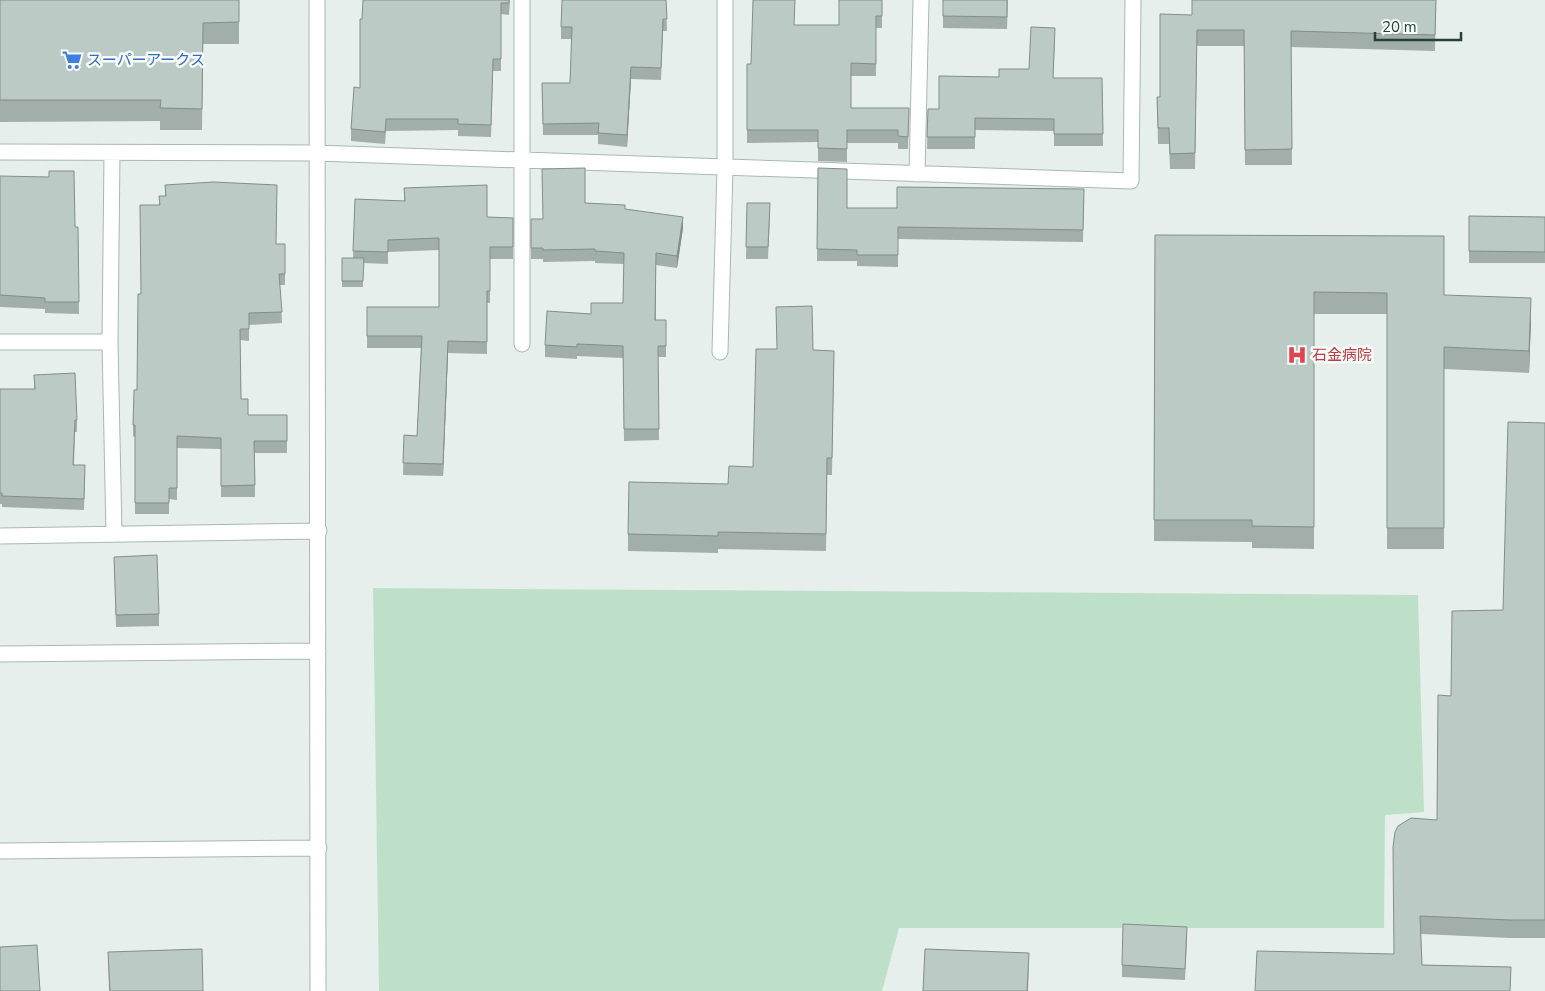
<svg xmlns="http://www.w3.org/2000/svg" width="1545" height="991" viewBox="0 0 1545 991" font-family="'Nunito Sans','Noto Sans JP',sans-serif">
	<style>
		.green { fill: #bfe0c8 }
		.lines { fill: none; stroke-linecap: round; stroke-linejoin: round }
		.street-casing { stroke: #a8b8b2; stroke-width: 17 }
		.street { stroke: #fff; stroke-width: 15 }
		.wall { fill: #a1aea9 }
		.shaded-wall { fill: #838d89 }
		.building { fill: #bbcac4; stroke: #838d89 }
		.labels { text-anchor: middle; stroke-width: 5; stroke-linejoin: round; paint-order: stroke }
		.shop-label { font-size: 15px; fill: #366cbe; stroke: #f7fbf9; text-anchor: start }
		.health-label { font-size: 15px; fill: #be3a42; stroke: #f7fbf9; text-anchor: start }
	</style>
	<rect width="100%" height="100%" fill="#e6efeb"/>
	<!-- green -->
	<path class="green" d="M373 588 1418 595 1424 812 1385 815 1384 928H899L882 991H379Z"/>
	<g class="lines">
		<defs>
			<path id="street" d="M317 0 318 991
				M0 152 317 153 1131 181 1133 0
				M112 153 110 342 114 534
				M917 174 921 0
				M0 342H110
				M522 344V0
				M720 352 725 168V0
				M0 536 319 531
				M0 654 318 651
				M0 851 319 848"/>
		</defs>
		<!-- street casing -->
		<use href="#street" class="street-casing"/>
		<!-- street -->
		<use href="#street" class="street"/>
	</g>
	<!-- wall -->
	<path class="wall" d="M0 0H239V44H203L202 130H160V121L0 122Z
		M510 0 509 15 501 14V71H493L491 137 458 136V130L386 131 385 144 351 141V129L360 88 362 19Z
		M666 0 667 31H663L661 80 631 79 627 147 598 144V135H543L542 83H570L572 39H561V27Z
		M882 0V28H876V76H851V108H909L908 149H898V143H847V162L818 161V142L747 143V64H751L795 25H839Z
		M943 0H1008L1007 29 943 28Z
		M1192 0H1436L1435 51 1291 47 1292 165H1245L1244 46H1197L1195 169H1170L1169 144H1158L1157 97H1160L1192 15Z
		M1055 40 1053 78H1102L1103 146H1054V131L975 130V149H927L928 109H939L999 77 1029 69Z
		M818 168 847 208H897L1084 189 1083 242 898 239V267L857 266V261H817Z
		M0 176 75 227H78L79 314 45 313V309L0 307Z
		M165 185 276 244H285V285H280L282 323 249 325V341L240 340 241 399 248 415H287V453H255V497H221V449L177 448V500L169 499V514H135V437L133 436V425L137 390 141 294 159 205V196H165Z
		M404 188 487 217 513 218V259H490V303H487V354L448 353 443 476 403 475 404 435 417 436 421 348H367V307H439V250L388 252V264L363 263V287H342V258H353L355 199 404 201Z
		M585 203 625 209 683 228 677 268 656 265V320H666V357H658L659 440 624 441 623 358 577 356V359L545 357V345L591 314 623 303 624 264 595 263V261L543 262V259H531V219H543Z
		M747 203 770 215 768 259H746Z
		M1469 216 1545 217V263H1469Z
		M1155 235 1444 295 1531 320 1529 373 1444 369V549H1387V314H1314V549L1252 548V542L1154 541Z
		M813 350 834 351 832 475H827L826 551 718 549V553L628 551V534L728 484 753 467Z
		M34 375 77 420V432H75L74 465 85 476 84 510 2 507V504H0V389H34Z
		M1545 423V938H1510L1421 934 1422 965 1511 967 1510 991H1255L1394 954 1437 820 1451 696 1503 610Z
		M114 557 159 614V626L116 627Z
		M1187 939 1185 980 1122 977V965Z
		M108 952 203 991H109Z"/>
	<!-- shaded-wall -->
	<path class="shaded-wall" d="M631 67V79L627 147V135Z
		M683 217V228L677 268V256Z
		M1531 298V320L1529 373V351Z
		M448 341V353L443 476V464Z
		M1029 953 1028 991H1027Z"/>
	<!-- building -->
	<path class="building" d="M0 0H239V22L203 23 202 109 160 108 161 100H0Z
		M363 0H509V3H501V59H493L491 125 458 124V119H386L385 132 351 129 354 87 360 88V19H362Z
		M562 0H666L667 19H663L661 68 631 67 627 135 598 133 599 123 543 124 542 83H570L572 27H561Z
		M753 0H795L794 25H839V0H882V16H876V64L851 63V108H909L908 137 898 136V130H847V149L818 148V130H747V64H751Z
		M943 0H1007V17L943 16Z
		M1192 0H1436L1435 35 1291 31 1292 149 1245 150 1244 30H1197L1195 153 1170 154 1169 128H1158L1157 97H1160V14L1192 15Z
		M1031 27 1055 28 1053 78H1102L1103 134H1054V119L975 118V137H927L928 109H939V76L999 77V69H1029Z
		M585 168V203L625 205V209L683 217 677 256 656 253 655 320H666V346H658L659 429H624L623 346 577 344V347L545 345 547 311 591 314V303H623L624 253 595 251V249L543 250V248H531V219H543L542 169Z
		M818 168 847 169V208H897V187L1084 189 1083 230 898 227V255H857V250L817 249Z
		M49 171H74L75 227H78L79 302H45V298L0 295V176L49 177Z
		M213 182 277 185 276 244H285V274H279L282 312 249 313V329H240L241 399H248V415H287V441H254L255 485 221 486V438L177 436V488H169V503H135V425H133L134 390H137L138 294H141L140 205H160L159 196H166L165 185Z
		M487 185V217L513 218V247H490V291H487V342L448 341 443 464 403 463 404 435 417 436 422 336H367V307H439V238L388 240V252L353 251 355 199 405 201 404 188Z
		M747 203H770L768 247H746Z
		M1469 216 1545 217V252L1469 251Z
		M1155 235 1444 236V295L1531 298 1529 351 1444 347V528H1387V293L1314 292V527L1252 526V520H1154Z
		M342 258H364L363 281H342Z
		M812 306 813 350 834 351 832 458H827L826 534 718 532V536L628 534 629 482 728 484 729 466 753 467 756 349H777L776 307Z
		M75 373 77 420H75L73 465H85L84 499 2 496V493H0V389H35L34 375Z
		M1508 422 1545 423V920H1510L1420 916 1422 965 1511 967 1510 991H1255L1257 951 1394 954 1393 847 1395 832 1398 826 1411 818 1437 820 1438 695 1451 696 1452 611 1503 610Z
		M157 555 159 614 116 615 114 557Z
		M1123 924 1187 927 1185 969 1122 965Z
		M37 945 40 991H0V947Z
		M202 949 203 991H110L108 952Z
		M925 949 1029 953 1027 991H923Z"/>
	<!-- icons -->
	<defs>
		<symbol id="supermarket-bare" viewBox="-9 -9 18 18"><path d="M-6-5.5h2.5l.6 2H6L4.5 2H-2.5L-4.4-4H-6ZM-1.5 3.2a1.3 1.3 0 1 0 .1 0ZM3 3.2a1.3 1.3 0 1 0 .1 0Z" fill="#3f7fe0" stroke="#f7fbf9" stroke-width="2.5" paint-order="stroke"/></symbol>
		<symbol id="hospital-bare" viewBox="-9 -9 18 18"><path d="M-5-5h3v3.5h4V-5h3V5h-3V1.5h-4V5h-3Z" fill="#e0444e" stroke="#f7fbf9" stroke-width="2.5" paint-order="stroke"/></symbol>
	</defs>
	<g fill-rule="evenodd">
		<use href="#supermarket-bare" x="58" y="46" width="28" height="28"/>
		<use href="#hospital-bare" x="1283" y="341" width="28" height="28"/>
	</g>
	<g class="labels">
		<!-- shop labels -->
		<g class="shop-label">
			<text x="87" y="65">スーパーアークス</text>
		</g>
		<!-- health labels -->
		<g class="health-label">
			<text x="1312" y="360">石金病院</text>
		</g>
	</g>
	<!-- scale -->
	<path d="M1375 32v8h86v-8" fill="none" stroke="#24423a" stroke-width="2.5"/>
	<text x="1382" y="32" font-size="15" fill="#24423a" stroke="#f7fbf9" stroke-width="4" paint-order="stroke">20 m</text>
</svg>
